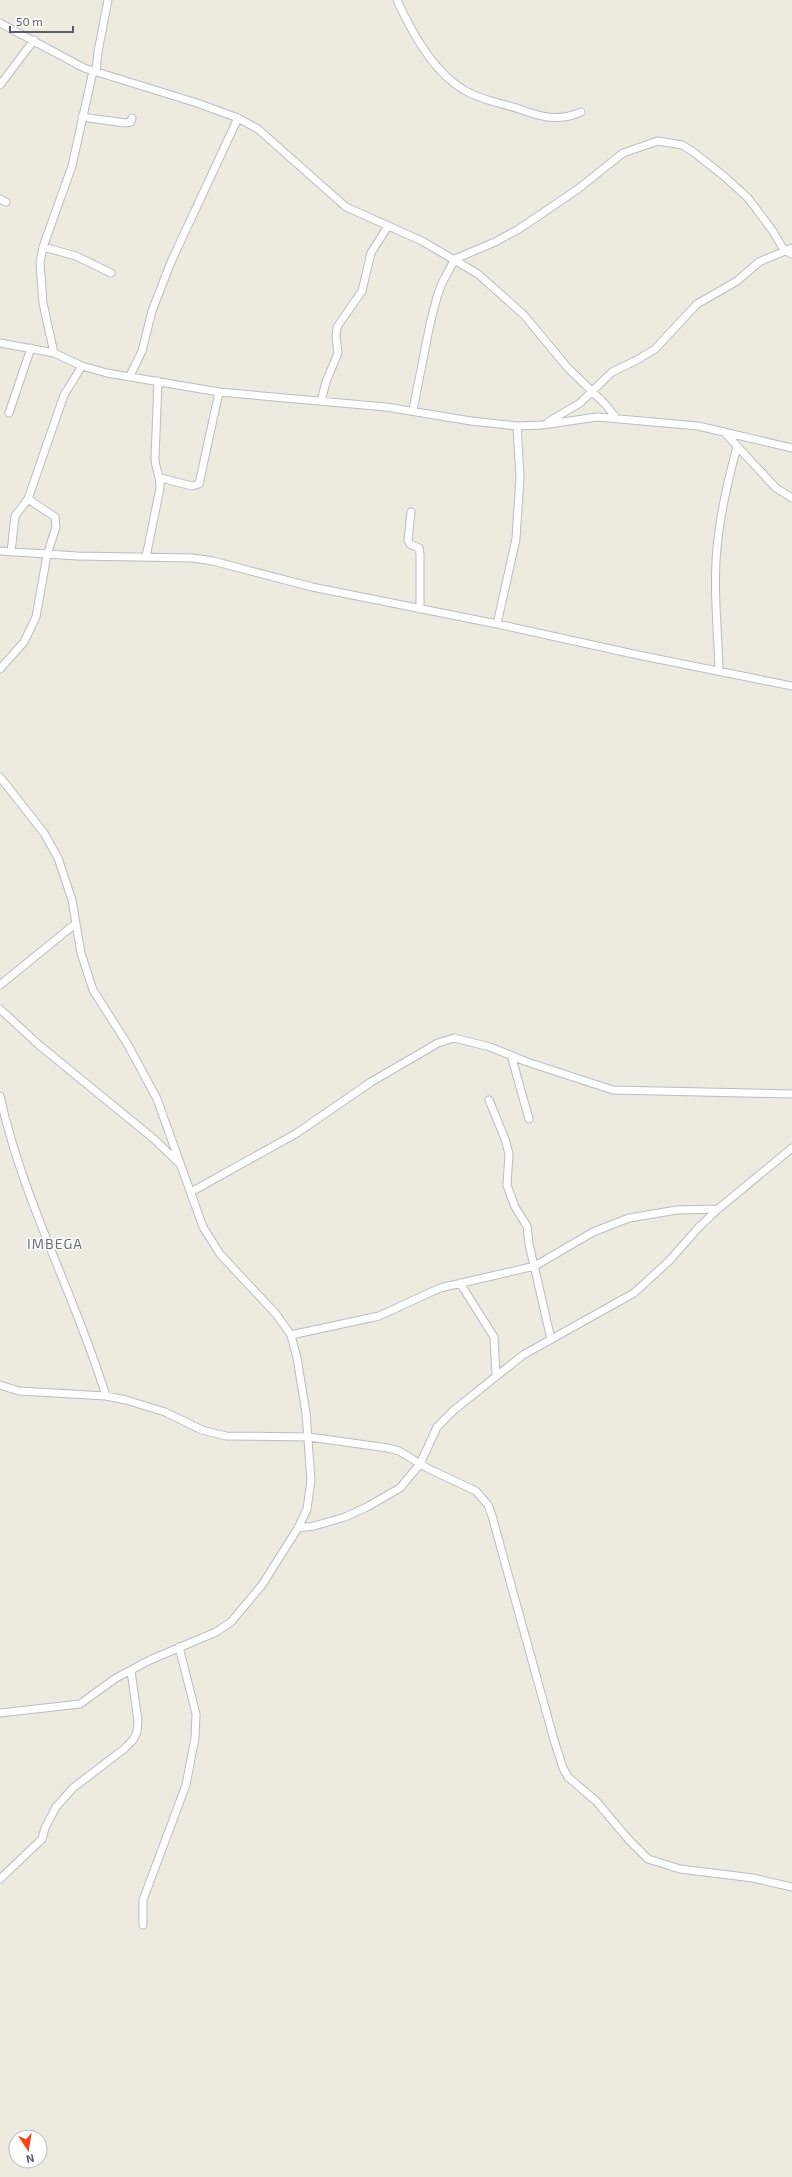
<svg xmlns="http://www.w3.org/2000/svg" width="792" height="2177" viewBox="0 0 792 2177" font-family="'Exo 2',sans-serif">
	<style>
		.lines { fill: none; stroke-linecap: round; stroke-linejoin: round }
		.street-casing { stroke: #babcc3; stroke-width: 9 }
		.street { stroke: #fff; stroke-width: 7 }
		.labels { text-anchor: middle; stroke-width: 3; stroke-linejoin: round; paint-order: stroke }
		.quarter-label { font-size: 14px; letter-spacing: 1px; fill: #696d74; stroke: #fff }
	</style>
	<rect width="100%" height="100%" fill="#edebdf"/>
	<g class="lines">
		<defs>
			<path id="street" d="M397 0C411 31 433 72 464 90 480 100 501 103 519 109 541 117 558 122 581 112
				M0 23 84 68 197 103 238 118 258 129 346 207 422 241 478 274 524 315 567 367 606 405 616 418
				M96 72 98 52 108 0
				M0 85 34 40
				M82 117 125 123 131 122 132 118
				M0 199 6 202
				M43 247 76 256 111 273
				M0 343 54 353 82 366 107 373 219 392 386 407 471 421 517 426 542 425 597 417 698 426 792 448
				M54 353 43 303 40 263 43 247 72 166 93 71
				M130 376 142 351 152 311 171 262 238 118
				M321 401 326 382 338 353 336 337 337 327 362 291 371 253 388 226
				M413 410 430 324 437 297 442 283 455 259 495 242 519 229 578 189 623 153 658 141 682 145 692 151 725 177 748 198 772 230 784 250 792 254
				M9 413 31 348
				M548 422 580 403 612 372 637 360 655 349 697 304 737 281 759 262 792 248
				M724 432 776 488 792 498
				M161 478 192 486 199 484 219 392
				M411 512 408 540 410 544 419 548 420 554V609
				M0 551 77 556 193 558 213 561 312 587 497 624 638 655 792 686
				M11 552 15 516 28 499 64 395 82 366
				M146 557 160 488C161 477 155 469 155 458L158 381
				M497 624 516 539 520 477 517 426
				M0 669 24 642 36 617 47 555 56 527 55 517 28 499
				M719 671C718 630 713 589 717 548 720 514 728 480 737 447
				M0 777 44 833 58 858 72 900 81 953 93 990 128 1045 157 1099 203 1227 220 1254 276 1314 291 1335 297 1358 306 1413 311 1480 307 1509 298 1528 262 1585 231 1622 216 1632 150 1660 116 1678 80 1704 0 1713
				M0 985 75 924
				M0 1009 39 1045 154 1139 180 1164
				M511 1055 529 1119
				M0 1096C23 1201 75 1295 106 1396
				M489 1100 505 1139 509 1154 507 1185 515 1207 527 1226 529 1244 551 1339
				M191 1192 297 1133 371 1082 438 1043 454 1038 490 1047 527 1062 613 1090 792 1094
				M460 1283 494 1337 496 1375
				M291 1335 379 1316 440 1288 535 1266 593 1232 629 1218 677 1210 718 1209
				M0 1385 19 1391 106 1396 126 1400 165 1412 202 1430 226 1436 309 1437 388 1448 399 1451 429 1469 476 1491 488 1505 492 1516 554 1740 563 1768 568 1777 596 1801 629 1840 648 1859 680 1869 753 1878 792 1887
				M298 1528 314 1526 345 1517 367 1507 400 1488 420 1464 437 1427 454 1410 523 1355 634 1293 669 1261 699 1227 718 1209 792 1148
				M0 1879 42 1839 45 1828 56 1807 73 1788 124 1749 133 1740 137 1732 138 1721 131 1671
				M143 1925V1900L186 1785 195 1738 196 1714 179 1647"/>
		</defs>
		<!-- street casing -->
		<use href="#street" class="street-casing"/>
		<!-- street -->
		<use href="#street" class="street"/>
	</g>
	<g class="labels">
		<!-- quarter labels -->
		<g class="quarter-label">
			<text x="55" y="1249">IMBEGA</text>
		</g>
	</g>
	<!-- north arrow -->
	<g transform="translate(28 2149) rotate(168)"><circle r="19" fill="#ffffff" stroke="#bcbdc0"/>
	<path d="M0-3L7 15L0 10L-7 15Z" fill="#f84319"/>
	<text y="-6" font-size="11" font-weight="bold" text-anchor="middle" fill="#585b62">N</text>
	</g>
	<!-- scale -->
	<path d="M10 26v6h63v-6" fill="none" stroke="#585b62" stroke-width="2"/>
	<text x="16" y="26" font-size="12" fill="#585b62" stroke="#ffffff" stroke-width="3" paint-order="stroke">50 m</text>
</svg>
